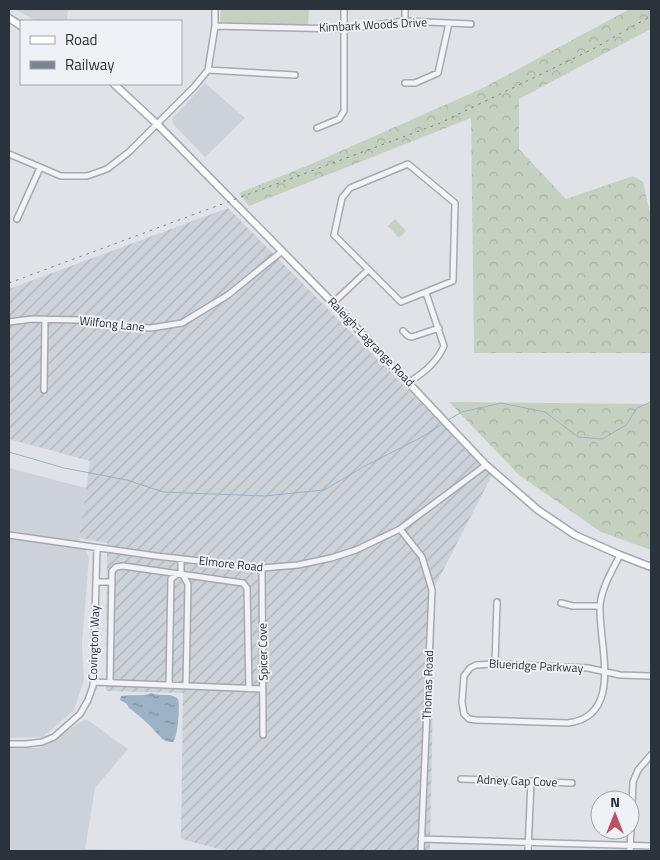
<svg xmlns="http://www.w3.org/2000/svg" width="660" height="860" viewBox="0 0 660 860" font-family="'Titillium Web',sans-serif">
	<style>
		.built { fill: #cdd2d8 }
		.industrial { fill: url(#industrial-furrows) }
		.forest { fill: url(#forest-crowns) }
		.park { fill: #c6d0c1 }
		.water { fill: url(#water-ripples) }
		.lines { fill: none; stroke-linecap: round; stroke-linejoin: round }
		.stream { stroke: #9db2c4; stroke-width: 1 }
		.minor-casing { stroke: #a5aab0; stroke-width: 8 }
		.major-casing { stroke: #a0a8b1; stroke-width: 9 }
		.minor { stroke: #f1f3f6; stroke-width: 5 }
		.major { stroke: #fff; stroke-width: 6 }
		.rail { stroke: #7a838f; stroke-width: 1; stroke-dasharray: 2.5 5; stroke-linecap: butt }
		.labels { text-anchor: middle; stroke-width: 4; stroke-linejoin: round; paint-order: stroke }
		.street-label { font-size: 12px; fill: #2a323c; stroke: #eef1f5 }
	</style>
	<defs>
		<pattern id="industrial-furrows" width="10" height="10" patternUnits="userSpaceOnUse" patternTransform="scale(1.25)"><rect width="10" height="10" fill="#cdd2d8"/><path d="M-1 1l2-2M0 10L10 0M9 11l2-2" fill="none" stroke="#b0b5ba"/></pattern>
		<pattern id="forest-crowns" width="20" height="18" patternUnits="userSpaceOnUse" patternTransform="scale(1.25)"><rect width="20" height="18" fill="#c6d0c1"/><path d="M2 6a3 3 0 1 1 6 0M12 15a3 3 0 1 1 6 0" fill="none" stroke="#aab3a7"/></pattern>
		<pattern id="water-ripples" width="26" height="14" patternUnits="userSpaceOnUse" patternTransform="scale(1.25)"><rect width="26" height="14" fill="#9db2c4"/><path d="M2 4q2-2 4 0t4 0M15 11q2-2 4 0t4 0" fill="none" stroke="#8091a0"/></pattern>
	</defs>
	<rect width="100%" height="100%" fill="#dfe3e7"/>
	<!-- built -->
	<path class="built" d="M15 9H68L67 21H36Z
		M205 83 245 118 205 157 173 124 172 119Z
		M9 468 86 488 79 538 89 557 82 644 84 680 74 710 43 737 9 738Z
		M86 719 128 749 95 788 85 849 221 851H9V748H39Z"/>
	<!-- industrial -->
	<path class="industrial" d="M228 208 492 475 435 586 430 851H227L181 839 183 693 106 691 107 543 79 538 90 461 9 439V289Z"/>
	<!-- forest -->
	<path class="forest" d="M630 9H651V29L519 99V149L566 199 633 176 643 182 651 217V353H474L471 118 249 206 239 193 309 165 481 89Z
		M449 402 651 404V550L601 532 519 475Z"/>
	<!-- park -->
	<path class="park" d="M221 9H309L308 26 220 22Z
		M395 219 406 231 399 238 388 226Z"/>
	<!-- water -->
	<path class="water" d="M151 693C161 697 171 692 178 699 180 706 178 737 173 742 163 743 160 736 154 730 150 725 134 711 129 708L127 704 120 700 121 696C131 694 142 697 151 693Z"/>
	<g class="lines">
		<!-- stream -->
		<path class="stream" d="M448 420 462 412 501 403 545 412 578 437 602 439 626 425 637 408 651 402
			M9 452 64 468 127 480 163 492 264 496 324 490 365 466 420 438 443 424"/>
		<defs>
			<path id="minor" d="M405 9V21
				M215 26 344 29 405 21 471 24
				M208 70 295 75
				M405 83H415L438 73 449 23
				M317 128 339 119 344 111V9
				M9 154 61 176H87L107 169 129 152 194 87 208 70 215 26V9
				M408 164 455 203 453 281 401 302 334 235 342 198 350 188Z
				M17 219 40 168
				M333 303 368 270
				M9 322 32 319 80 320 112 326 151 328 182 323 228 295 281 252
				M403 331 408 336 412 337 439 328
				M409 382C424 373 437 362 444 346L426 293
				M44 390 45 319
				M400 529 422 557 432 590 421 851
				M9 535 156 556 262 568 298 565 331 558 356 550 400 529 486 465
				M620 555C612 571 602 587 600 605 598 643 625 716 568 723L476 720 469 719 464 714 462 702 464 676 470 668 476 665 495 664 588 668 620 675 651 676
				M181 559V572L188 584 186 686
				M262 568 263 735
				M96 582H112
				M561 603 573 606H600
				M495 664 497 602
				M93 682 263 689
				M110 683 112 571 116 567 123 566 243 583 247 588 249 689
				M169 685 171 579 176 575
				M9 744H26L42 742 54 737 80 714 88 700 93 686 97 548
				M461 779 572 783
				M421 839 651 846
				M528 851 531 781
				M630 851 633 782 638 770 651 755"/>
			<path id="major" d="M9 18 21 26
				M114 84 157 124 333 303 486 465 538 510 575 535 620 555 651 567"/>
		</defs>
		<!-- minor casing -->
		<use href="#minor" class="minor-casing"/>
		<!-- major casing -->
		<use href="#major" class="major-casing"/>
		<!-- minor -->
		<use href="#minor" class="minor"/>
		<!-- major -->
		<use href="#major" class="major"/>
		<!-- rail -->
		<path class="rail" d="M9 283 438 124 593 49 651 16"/>
	</g>
	<g class="labels">
		<!-- street labels -->
		<g class="street-label">
			<text transform="translate(373 25) rotate(-3)" y="4">Kimbark Woods Drive</text>
			<text transform="translate(112 324) rotate(6)" y="4">Wilfong Lane</text>
			<text transform="translate(371 342) rotate(46)" y="4">Raleigh-Lagrange Road</text>
			<text transform="translate(231 564) rotate(6)" y="4">Elmore Road</text>
			<text transform="translate(94 643) rotate(-88)" y="4">Covington Way</text>
			<text transform="translate(263 652) rotate(-91)" y="4">Spicer Cove</text>
			<text transform="translate(536 666) rotate(3)" y="4">Blueridge Parkway</text>
			<text transform="translate(428 685) rotate(-88)" y="4">Thomas Road</text>
			<text transform="translate(517 781) rotate(2)" y="4">Adney Gap Cove</text>
		</g>
	</g>
	<!-- border -->
	<rect width="660" height="860" fill="none" stroke="#2a323c" stroke-width="20"/>
	<!-- legend -->
	<rect x="20" y="20" width="162" height="65" fill="#eef1f5" stroke="#a0a5ab"/>
	<rect x="30" y="36" width="25" height="8" fill="#ffffff" stroke="#a0a5ab"/>
	<text x="65" y="45" font-size="15" fill="#2a323c">Road</text>
	<rect x="30" y="61" width="25" height="8" fill="#7a838f" stroke="#a0a5ab"/>
	<text x="65" y="70" font-size="15" fill="#2a323c">Railway</text>
	<!-- north arrow -->
	<g transform="translate(615 815)"><circle r="24" fill="#eef1f5" stroke="#a0a5ab"/>
	<path d="M0-4L9 19L0 12L-9 19Z" fill="#c05068"/>
	<text y="-8" font-size="14" font-weight="bold" text-anchor="middle" fill="#2a323c">N</text>
	</g>
</svg>
